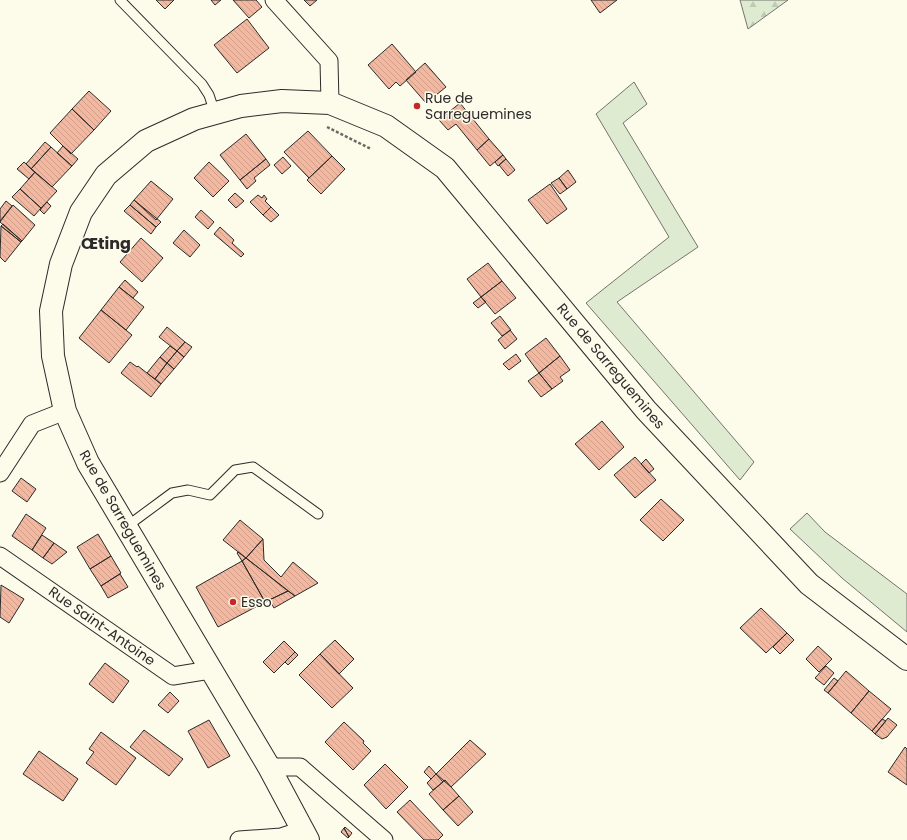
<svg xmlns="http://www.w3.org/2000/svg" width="907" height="840" viewBox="0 0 907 840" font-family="Poppins,sans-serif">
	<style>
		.grass { fill: #deebd1; stroke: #74746e }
		.forest { fill: url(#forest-firs); stroke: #74746e }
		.building { fill: url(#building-back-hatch); stroke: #2b2b2b }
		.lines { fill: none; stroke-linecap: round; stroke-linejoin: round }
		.lane-casing { stroke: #2b2b2b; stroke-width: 11 }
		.street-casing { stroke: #2b2b2b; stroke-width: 19 }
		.secondary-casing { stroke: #2b2b2b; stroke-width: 24 }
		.path { stroke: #6a6964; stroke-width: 2.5; stroke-dasharray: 3 2; stroke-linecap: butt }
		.lane { stroke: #fdfbea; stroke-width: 9 }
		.street { stroke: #fdfbea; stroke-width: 17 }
		.secondary { stroke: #fdfbea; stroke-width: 22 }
		.poi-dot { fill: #c62828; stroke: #fdfbea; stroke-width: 1.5 }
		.labels { text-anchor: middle; stroke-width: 3; stroke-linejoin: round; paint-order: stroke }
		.poi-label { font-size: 14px; fill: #2b2b2b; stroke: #fdfbea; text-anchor: start }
		.street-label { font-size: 14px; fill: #2b2b2b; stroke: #fdfbea }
		.quarter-label { font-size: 16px; font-weight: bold; fill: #2b2b2b; stroke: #fdfbea }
	</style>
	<defs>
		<pattern id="forest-firs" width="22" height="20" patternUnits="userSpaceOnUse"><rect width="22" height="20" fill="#deebd1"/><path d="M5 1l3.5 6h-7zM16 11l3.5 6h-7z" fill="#bfcab4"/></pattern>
		<pattern id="building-back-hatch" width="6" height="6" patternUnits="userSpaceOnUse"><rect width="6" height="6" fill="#f2b8a0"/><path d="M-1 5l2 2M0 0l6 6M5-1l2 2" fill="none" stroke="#d09e8a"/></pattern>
	</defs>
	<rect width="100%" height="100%" fill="#fdfbea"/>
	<!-- grass -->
	<path class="grass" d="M634 82 647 104 623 123 698 247 617 302 754 462 740 480 586 303 669 237 596 114Z
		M807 513 825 532 907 594V632L842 578 790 529Z"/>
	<!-- forest -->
	<path class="forest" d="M740 0H788L748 29Z"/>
	<!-- building -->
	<path class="building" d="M156 0H174L165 9Z
		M211 0H221L215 5Z
		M233 0H256L262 7 249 18Z
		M304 0H317L310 6Z
		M591 0H617L600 13Z
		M247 19 269 48 237 73 214 45Z
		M392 44 416 72 400 86 396 82 389 89 368 65Z
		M425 63 446 87 426 103 406 80Z
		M89 91 111 111 94 130 72 109Z
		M460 103 489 139 477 150 456 124 448 130 439 120Z
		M72 109 94 130 71 154 50 133Z
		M308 131 332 156 309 178 284 152Z
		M246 134 266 159 240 180 220 155Z
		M489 139 503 155 490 166 477 150Z
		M45 142 51 147 31 169 26 164Z
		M63 146 78 159 72 166 57 153Z
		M51 147 72 166 52 187 31 169Z
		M503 155 506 159 498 166 495 162Z
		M332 156 345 169 321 194 307 180Z
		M283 157 291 166 282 174 274 165Z
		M266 159 270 165 254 178 256 181 247 189 240 180Z
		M506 159 515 170 508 176 499 165Z
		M24 162 35 172 29 179 17 169Z
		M209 162 229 181 213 197 194 178Z
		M568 170 576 182 567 189 559 178Z
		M35 172 57 191 41 208 20 189Z
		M559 178 567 189 560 194 551 183Z
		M151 181 173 199 156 220 134 200Z
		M550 184 567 209 547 224 528 200Z
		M20 189 41 208 34 216 12 197Z
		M235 193 244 201 236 208 228 200Z
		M258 195 262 198 264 195 267 199 265 201 271 207 263 215 250 202Z
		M134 200 161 222 156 227 130 205Z
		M6 201 12 206 0 221V209Z
		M47 202 51 206 44 214 40 210Z
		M13 205 35 225 22 241 0 222Z
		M130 205 156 227 151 234 124 211Z
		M271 207 279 215 271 222 263 215Z
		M201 210 214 222 208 229 195 217Z
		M3 224 22 241 21 242 1 226Z
		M1 226 21 242 5 262 0 257Z
		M220 227 234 240 232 243 244 254 241 257 214 234Z
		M184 230 200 245 190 257 173 243Z
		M141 238 163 258 142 282 120 262Z
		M488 263 502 281 481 297 467 279Z
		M125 280 138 292 133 298 119 287Z
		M502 281 516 298 495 314 481 297Z
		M119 287 144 307 126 330 101 310Z
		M481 297 486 302 478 308 473 303Z
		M101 310 132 335 109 363 79 338Z
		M500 316 511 330 502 336 491 323Z
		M167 327 185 342 177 351 159 337Z
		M510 330 517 339 505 349 498 340Z
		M546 338 560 356 539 373 525 354Z
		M185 342 192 347 184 357 177 351Z
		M170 346 177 351 167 363 160 357Z
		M177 351 184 357 174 369 167 363Z
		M516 354 521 361 509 370 503 364Z
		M560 356 570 370 560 377 563 381 552 389 539 373Z
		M160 357 167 363 155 379 147 373Z
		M130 362 137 367 138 366 161 384 151 397 121 373Z
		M167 363 174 369 161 384 155 379Z
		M539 373 552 389 541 397 528 381Z
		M602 421 624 447 599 470 575 444Z
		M635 457 656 480 635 498 614 475Z
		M646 459 654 469 649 473 641 464Z
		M21 478 36 489 27 502 12 491Z
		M661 499 684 520 663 541 640 520Z
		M26 514 46 528 32 550 12 536Z
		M240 520 263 539 246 558 223 540Z
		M98 534 111 556 90 569 77 547Z
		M42 535 54 543 43 558 32 550Z
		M263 539 264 560 281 577 293 562 318 583 295 596 246 558Z
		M54 543 67 552 52 564 43 558Z
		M238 552 246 558 242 561 237 553Z
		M111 556 121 573 101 586 90 569Z
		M246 558 288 591 265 602 242 561Z
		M242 561 265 602 218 627 196 587Z
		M120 574 128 587 108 598 101 586Z
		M1 585 24 599 9 623 0 617Z
		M288 591 295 596 274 608 270 601 265 602Z
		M761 608 787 633 766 653 740 628Z
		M787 633 794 640 780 654 773 647Z
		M335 640 354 659 339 674 320 654Z
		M284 641 295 652 274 673 263 662Z
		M818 646 832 659 819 672 806 659Z
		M295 652 298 655 288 665 285 662Z
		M320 654 353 688 332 708 299 675Z
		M105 663 129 681 113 703 89 684Z
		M826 666 834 673 824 685 815 678Z
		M846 671 869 691 851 713 828 693Z
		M834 678 838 681 828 693 824 690Z
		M869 691 891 709 872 731 851 713Z
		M170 692 179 701 168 713 158 705Z
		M888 718 897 725 887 737 882 739 875 734Z
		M882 719 886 721 875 734 872 731Z
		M209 720 230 756 208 768 188 731Z
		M344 722 364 741 363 743 371 751 353 770 325 742Z
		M144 730 183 759 169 776 130 747Z
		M101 732 136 758 116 785 86 763 94 752 89 749Z
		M470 740 486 754 451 787 436 774Z
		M905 747 907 749V785L888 772Z
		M39 751 78 779 63 801 23 774Z
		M385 764 408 787 386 809 364 785Z
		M429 766 436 774 431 779 424 772Z
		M436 774 443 782 433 790 427 783Z
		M445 780 459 796 443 810 429 794Z
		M459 796 473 812 458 826 443 810Z
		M410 800 443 835 438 840H424L397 812Z
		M345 827 352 833 349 837 344 828Z
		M344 828 349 837 348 838 341 832Z"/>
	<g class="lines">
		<defs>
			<path id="lane" d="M120 0 202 84 209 95 215 113
				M126 527 172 493 188 490 210 495 235 470 253 467 318 514"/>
			<path id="street" d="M274 0 329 61 330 103
				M0 473 32 424 65 411
				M0 556 173 676 210 670
				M269 767H300L384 840
				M239 840 281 837 302 830"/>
			<path id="secondary" d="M308 840 269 767 88 463 65 411 53 356 51 311 61 264 81 212 106 175 146 141 194 119 241 106 282 101 330 103 386 126 445 168 646 410 809 584 907 659"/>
		</defs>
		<!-- lane casing -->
		<use href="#lane" class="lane-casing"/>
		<!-- street casing -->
		<use href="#street" class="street-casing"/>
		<!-- secondary casing -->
		<use href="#secondary" class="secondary-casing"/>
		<!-- path -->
		<path class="path" d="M327 127 371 149"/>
		<!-- lane -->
		<use href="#lane" class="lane"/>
		<!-- street -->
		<use href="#street" class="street"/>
		<!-- secondary -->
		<use href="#secondary" class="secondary"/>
	</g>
	<!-- markers -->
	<g class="poi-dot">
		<circle cx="417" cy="106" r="4"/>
		<circle cx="233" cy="602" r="4"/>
	</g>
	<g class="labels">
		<!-- poi labels -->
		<g class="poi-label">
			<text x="425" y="103">Rue de<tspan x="425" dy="16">Sarreguemines</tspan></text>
			<text x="241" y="607">Esso</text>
		</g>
		<!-- street labels -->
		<g class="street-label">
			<text transform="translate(611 366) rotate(50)" y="5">Rue de Sarreguemines</text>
			<text transform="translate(123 520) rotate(60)" y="5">Rue de Sarreguemines</text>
			<text transform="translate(102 626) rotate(35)" y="5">Rue Saint-Antoine</text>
		</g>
		<!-- quarter labels -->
		<g class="quarter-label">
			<text x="106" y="249">Œting</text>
		</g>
	</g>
</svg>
